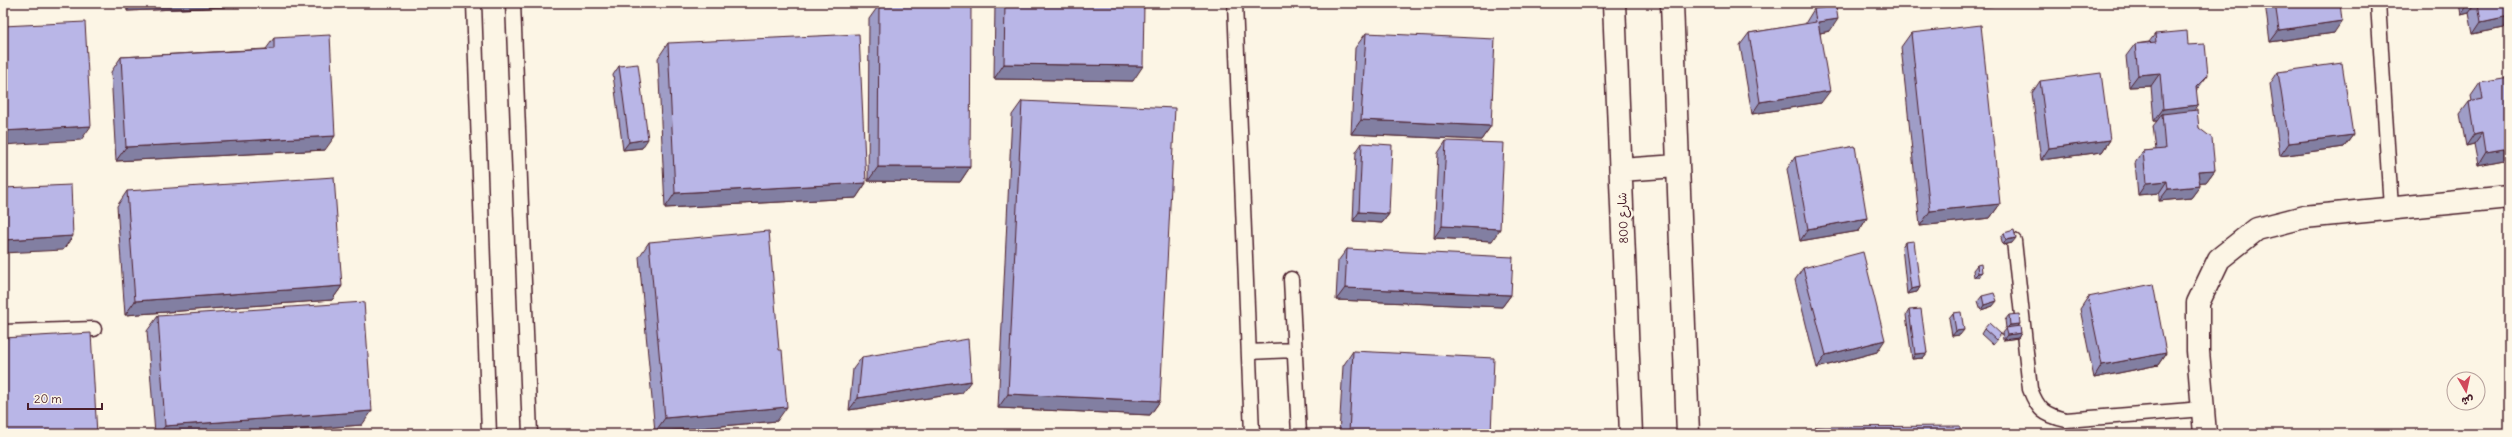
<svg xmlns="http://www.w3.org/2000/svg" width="2512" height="437" viewBox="0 0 2512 437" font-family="Delius,'Playpen Sans Arabic',sans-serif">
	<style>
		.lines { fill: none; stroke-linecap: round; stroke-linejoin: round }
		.service-casing { stroke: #4a1f2b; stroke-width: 17 }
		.minor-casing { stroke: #4a1f2b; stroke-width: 25 }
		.service { stroke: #fcf5e5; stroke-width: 14 }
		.minor { stroke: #fcf5e5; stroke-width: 22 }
		.wall { fill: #9f9dc7; stroke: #4a1f2b }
		.shaded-wall { fill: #827fa2; stroke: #4a1f2b }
		.building { fill: #b9b6e7; stroke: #4a1f2b }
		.labels { text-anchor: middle; stroke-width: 4; stroke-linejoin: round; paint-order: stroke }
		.street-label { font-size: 12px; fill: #4a1f2b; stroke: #fcf5e5 }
	</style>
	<rect width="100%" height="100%" fill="#fcf5e5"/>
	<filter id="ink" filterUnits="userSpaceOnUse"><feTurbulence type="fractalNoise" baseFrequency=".025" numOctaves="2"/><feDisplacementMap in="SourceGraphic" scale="8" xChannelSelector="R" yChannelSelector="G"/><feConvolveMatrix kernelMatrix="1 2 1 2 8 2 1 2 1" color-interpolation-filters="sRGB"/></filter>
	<g filter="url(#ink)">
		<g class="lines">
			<defs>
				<path id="service" d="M474 3 489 434
					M513 3 530 434
					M1235 3 1252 434
					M2378 3 2391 208
					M2014 241 2030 389C2038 410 2044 415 2066 420L2203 409
					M1291 279 1299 434
					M3 332 94 329
					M1249 352 1295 350"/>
				<path id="minor" d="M1614 3 1631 434
					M1672 3 1688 434
					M1621 170 1677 166
					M2205 434 2198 351V303L2219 259 2257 229 2304 217 2509 197"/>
			</defs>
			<!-- service casing -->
			<use href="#service" class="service-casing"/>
			<!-- minor casing -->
			<use href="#minor" class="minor-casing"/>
			<!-- service -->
			<use href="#service" class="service"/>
			<!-- minor -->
			<use href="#minor" class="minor"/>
		</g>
		<!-- wall -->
		<path class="wall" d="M126 3H328L127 11Z
			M995 3H1144L1133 81 994 79Z
			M1980 3H2017L1980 7Z
			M2265 3H2340L2334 33 2270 42Z
			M2459 3H2509V21L2504 28 2473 34 2469 13 2461 15Z
			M879 5 970 167 960 182 868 181 869 19Z
			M1814 9 1830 31 1820 33 1821 103 1752 114 1740 45 1749 33 1806 24V22Z
			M1366 33 1491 126 1481 140 1351 134 1355 48Z
			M1911 33 2000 204 1990 218 1920 226 1901 47Z
			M2155 34 2188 45 2199 87 2196 90 2194 111 2199 128 2215 170 2206 182H2199L2200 186 2191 198 2159 201V193L2138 195 2135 163 2143 151 2156 150 2153 126 2157 121H2154L2151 86 2129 87 2126 56 2135 44 2149 42Z
			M274 38 325 150 116 161 111 72 121 57 266 49Z
			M668 43 866 183 856 198 665 208 658 58Z
			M619 66 642 148 623 150 613 75Z
			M2278 72 2353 135 2344 147 2280 156 2270 84Z
			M2040 81 2110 140 2102 152 2041 160 2032 93Z
			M2480 83 2509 159 2478 165 2474 144 2466 146 2460 114 2469 102 2472 101 2471 96Z
			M1022 101 1160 401 1150 415 998 408 1012 115Z
			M1446 141 1492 241 1434 238 1438 153Z
			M1362 143 1389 214 1382 223 1353 221 1356 152Z
			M1795 157 1867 218 1859 231 1800 241 1787 169Z
			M127 191 342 286 332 300 125 315 117 206Z
			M2004 233 2012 243 2003 245 2001 238Z
			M649 242 777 421 655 432 639 257Z
			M1905 242 1920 287 1917 292 1907 294 1902 247Z
			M1347 249 1511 295 1502 307 1336 300 1338 261Z
			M1977 265 1982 272 1979 277H1974L1973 270Z
			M1803 268 1877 352 1817 368 1795 280Z
			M1982 296 1993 306 1981 310 1978 301Z
			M2088 297 2166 353 2158 365 2094 378 2080 309Z
			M1909 310 1927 353 1923 358 1912 359 1906 315Z
			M1953 313 1960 335 1952 336 1949 318Z
			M2009 315 2021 333 2018 338 2003 340 2002 333 2006 328 2005 320Z
			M158 316 362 425 240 434H155L147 331Z
			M1984 329 1998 339 1993 345 1981 334Z
			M1353 351 1491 434H1339L1343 366Z
			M862 357 962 393 849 410 853 369Z
			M1816 427 1960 434H1811Z"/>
		<!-- shaded-wall -->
		<path class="shaded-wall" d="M132 3H328L127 11Z
			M1984 3H2017L1980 7Z
			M2469 3H2476L2469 13 2461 15Z
			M2509 16V21L2504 28 2473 34 2481 22Z
			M1838 19 1830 31 1810 35 1818 22Z
			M2342 21 2334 33 2270 42 2279 30Z
			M1004 64 1143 66 1133 81 994 79Z
			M2160 73 2151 86 2129 87 2138 75Z
			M2208 75 2199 87 2188 100 2196 87Z
			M1830 91 1821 103 1752 114 1760 102Z
			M2198 105 2189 118 2162 114 2157 121H2154L2163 109Z
			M1361 120 1491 126 1481 140 1351 134Z
			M91 126 81 140 3 145V131Z
			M2483 132 2474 144 2466 146 2474 134Z
			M2353 135 2344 147 2280 156 2289 143Z
			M335 136 325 150 116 161 126 147Z
			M648 139 642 148 623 150 629 142Z
			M2110 140 2102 152 2041 160 2049 148Z
			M2509 148V159L2478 165 2486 152Z
			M878 167H970L960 182 868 181Z
			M2215 170 2206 182 2190 183 2198 171Z
			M2167 181 2159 193 2138 195 2146 183Z
			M866 183 856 198 665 208 675 193Z
			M2200 186 2191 198 2159 201 2168 189Z
			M2000 204 1990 218 1920 226 1930 211Z
			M1359 212 1389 214 1382 223 1353 221Z
			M1867 218 1859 231 1800 241 1808 229Z
			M1442 226 1500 229 1492 241 1434 238Z
			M73 236 63 250 3 253V240Z
			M2016 238 2012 243 2003 245 2006 240Z
			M1982 272 1979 277H1974L1978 273Z
			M342 286 332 300 125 315 135 301Z
			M1920 287 1917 292 1907 294 1911 289Z
			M1345 288 1511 295 1502 307 1336 300Z
			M1997 301 1993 306 1981 310 1984 305Z
			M2020 324 2016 329H2006L2010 325Z
			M1964 330 1960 335 1952 336 1956 331Z
			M2021 333 2018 338 2003 340 2007 335Z
			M1885 340 1877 352 1817 368 1826 355Z
			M1927 353 1923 358 1912 359 1915 354Z
			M2166 353 2158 365 2094 378 2102 365Z
			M971 381 962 393 849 410 858 398Z
			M1008 394 1160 401 1150 415 998 408Z
			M787 407 777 421 655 432 665 418Z
			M372 411 362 425 240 434H159L165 426Z"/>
		<!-- building -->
		<path class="building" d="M925 3H971L970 167H878L879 5Z
			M1005 3H1144L1143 66 1004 64Z
			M2275 3H2340L2342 21 2279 30Z
			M2478 3H2509V16L2481 22Z
			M1836 6 1838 19 1818 22 1830 91 1760 102 1749 33 1816 22 1814 9Z
			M85 22 91 126 3 131V26Z
			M1981 25 2000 204 1930 211 1911 33Z
			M2187 31 2188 45 2205 44 2208 75 2196 87 2198 105 2163 109 2160 73 2138 75 2135 44 2156 42 2155 34Z
			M1366 33 1495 39 1491 126 1361 120Z
			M859 34 866 183 675 193 668 43Z
			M330 35 335 136 126 147 121 57 274 49V38Z
			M2342 63 2353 135 2289 143 2278 72Z
			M638 64 648 139 629 142 619 66Z
			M2101 73 2110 140 2049 148 2040 81Z
			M2509 78V148L2486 152 2483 132 2474 134 2469 102 2483 99 2480 83Z
			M1022 101 1175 108 1160 401 1008 394Z
			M2197 110 2199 128 2212 138 2215 170 2198 171 2200 186 2168 189 2167 181 2146 183 2143 151 2165 149 2162 114Z
			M1446 141 1504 143 1500 229 1442 226Z
			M1362 143 1392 145 1389 214 1359 212Z
			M1855 146 1867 218 1808 229 1795 157Z
			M334 177 342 286 135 301 127 191Z
			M71 185 73 236 3 240V188Z
			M2014 230 2016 238 2006 240 2004 233Z
			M769 231 779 350H782L787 407 665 418 649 242Z
			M1914 241 1920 287 1911 289 1905 242Z
			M1347 249 1513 257 1511 295 1345 288Z
			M1863 252 1885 340 1826 355 1803 268Z
			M1981 264 1982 272 1978 273 1977 265Z
			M2153 284 2166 353 2102 365 2088 297Z
			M1994 293 1997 301 1984 305 1982 296Z
			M364 302 372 411 165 426 158 316Z
			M1921 309 1927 353 1915 354 1909 310Z
			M1961 312 1964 330 1956 331 1953 313Z
			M2019 314 2020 324 2010 325 2009 315Z
			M1989 323 2001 334 1996 340 1984 329Z
			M2020 326 2021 333 2007 335 2005 328Z
			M91 333 97 434H3V338Z
			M968 339 971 381 858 398 862 357Z
			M1353 351 1494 358 1491 434H1349Z
			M1960 426V434H1816V427Z
			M2180 431V434H2131Z"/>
	</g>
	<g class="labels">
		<!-- street labels -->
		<g class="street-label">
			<text transform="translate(1623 218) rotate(-92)" y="4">شارع 800</text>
		</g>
	</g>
	<!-- margin -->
	<rect width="2512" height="437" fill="none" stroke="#fcf5e5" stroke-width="16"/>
	<rect x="8" y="8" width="2496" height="421" fill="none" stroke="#4a1f2b" stroke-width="1.5" filter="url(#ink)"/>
	<!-- north arrow -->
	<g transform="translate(2466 391) rotate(171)"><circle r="19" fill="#fcf5e5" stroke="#b59f9b"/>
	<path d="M0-3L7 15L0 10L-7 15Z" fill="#d1495b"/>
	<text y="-6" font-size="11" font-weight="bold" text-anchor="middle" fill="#4a1f2b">ش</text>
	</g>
	<!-- scale -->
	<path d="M28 403v6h74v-6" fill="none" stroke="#4a1f2b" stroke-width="2"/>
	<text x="34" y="403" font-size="12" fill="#4a1f2b" stroke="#fcf5e5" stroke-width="3" paint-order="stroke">20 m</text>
</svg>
